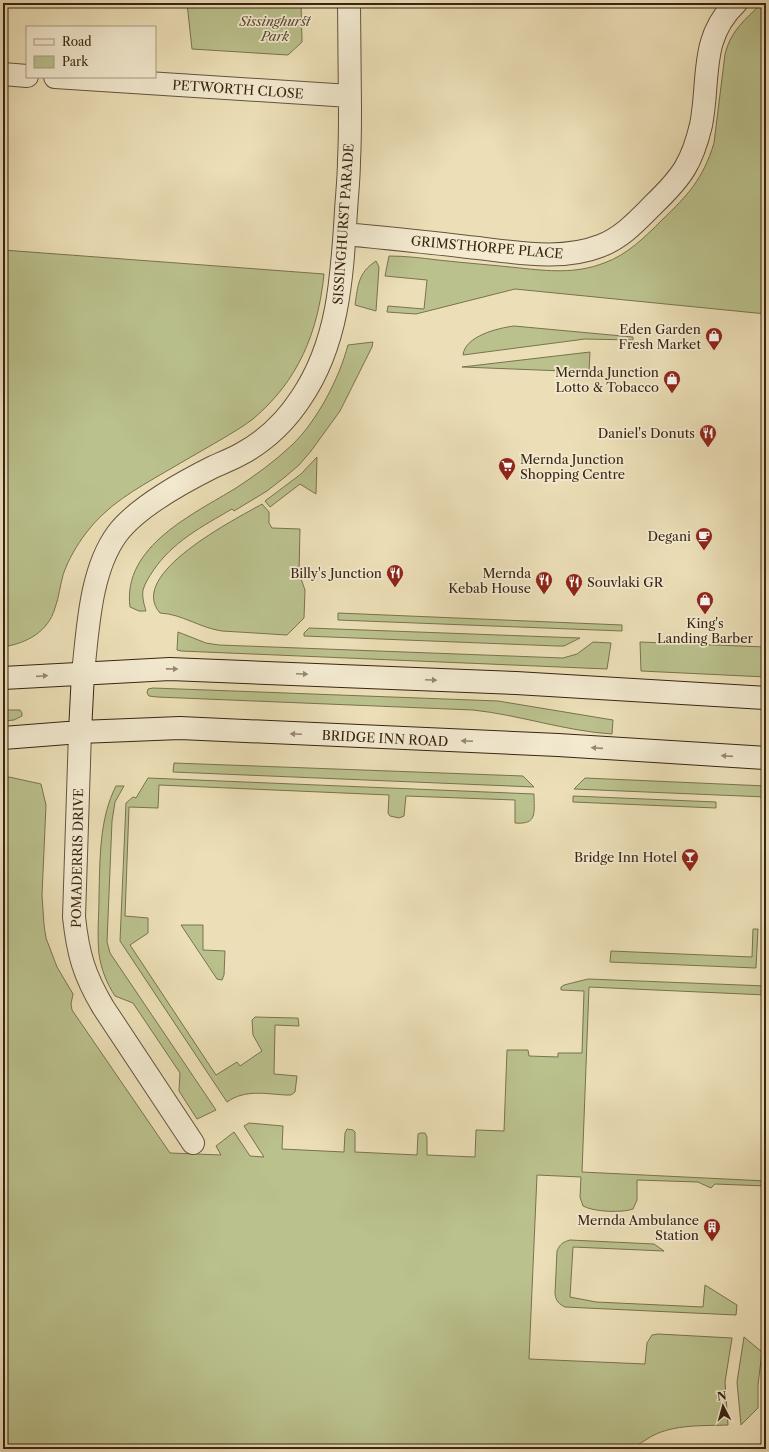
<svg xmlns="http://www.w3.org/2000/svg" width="769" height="1452" viewBox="0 0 769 1452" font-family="'Libre Caslon Text',serif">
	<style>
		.green { fill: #bac18d; stroke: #797250 }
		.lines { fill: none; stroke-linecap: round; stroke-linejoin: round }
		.street-casing { stroke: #65533c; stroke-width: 24 }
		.secondary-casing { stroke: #382413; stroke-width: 24 }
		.street { stroke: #f3ead0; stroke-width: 22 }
		.secondary { stroke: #f3ead0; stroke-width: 22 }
		.oneway { fill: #968772 }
		.labels { text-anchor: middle; stroke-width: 3.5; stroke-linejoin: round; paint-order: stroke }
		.park-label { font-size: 13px; font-style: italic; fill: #584b32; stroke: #f3ead0 }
		.street-label { font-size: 13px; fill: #382413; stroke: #f3ead0 }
		.poi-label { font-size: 13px; fill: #382413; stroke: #f3ead0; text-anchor: end }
	</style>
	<rect width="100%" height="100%" fill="#ecdfb7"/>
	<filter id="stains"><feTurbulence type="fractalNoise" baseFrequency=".005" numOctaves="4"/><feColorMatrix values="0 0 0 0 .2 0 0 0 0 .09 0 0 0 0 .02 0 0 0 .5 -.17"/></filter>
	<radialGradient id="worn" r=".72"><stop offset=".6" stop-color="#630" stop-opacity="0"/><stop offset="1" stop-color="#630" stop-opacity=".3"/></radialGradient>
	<!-- green -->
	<path class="green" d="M187 3H301L302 42 288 55 192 49Z
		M762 3H766V314L515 289 416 314 387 312 388 306 424 309 427 280 385 276 389 256C405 256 422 258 438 260 465 263 492 265 520 268 548 271 576 274 604 263 627 255 645 237 662 220 688 195 703 179 714 143L725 54C731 30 745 20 762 3Z
		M3 250 324 274C318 332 299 380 253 419 244 426 232 433 222 439 203 450 184 461 165 472 136 489 107 505 86 533 77 545 68 560 63 575 60 586 59 597 55 608 48 632 27 643 3 647Z
		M376 261 379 267 376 311 355 305C358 285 358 273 376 261Z
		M514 326 633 337V340L585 339 463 355C465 336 498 328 514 326Z
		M373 342 372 347 340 411 311 451 299 465 285 477 267 491 234 511 232 509C203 526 172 542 153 571 149 577 145 583 143 590 142 598 144 604 146 611H139L130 607C122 546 194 514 236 488 256 475 275 461 292 445 317 421 339 379 348 345Z
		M590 352 589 372 462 367Z
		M317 457 316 494 300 484 270 507 265 501 301 474Z
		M262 504 269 512V523L272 528 300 529 299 573 305 590 304 618 287 635 222 631C200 628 182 614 160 613 126 574 236 519 262 504Z
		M338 613 622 625V631L338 620Z
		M309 628 580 638 564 646H557L304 636V633Z
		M178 632 206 643 219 645 563 658 577 654 593 642 611 643 607 669 181 651 177 650Z
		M640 642 766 647V677L641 671Z
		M153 688 498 701 613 720 612 734C565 731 520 715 473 710L157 697 149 696 147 693 148 689Z
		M3 710H20L22 713V716L14 720 3 721Z
		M174 763 523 776 534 787 173 772Z
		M9 777 41 784 46 805 42 895 44 925 46 938 57 967 73 994 71 1004 72 1010 170 1153 221 1155 216 1146 234 1132 250 1156 264 1157 244 1126 249 1123 283 1126 282 1149 344 1152 345 1133 347 1129 353 1130 355 1132V1152L417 1155 418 1134 420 1133H425L427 1137V1155L475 1157 476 1130 504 1131 507 1050H528L529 1056 558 1057V1053H582L584 991 561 990V987L564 985 588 979 766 986V995L589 987 582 1172 766 1181V1186L715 1184 711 1188 698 1182 637 1180V1200L633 1209C622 1213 594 1212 583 1206L580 1197 581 1177 537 1175 529 1359 645 1364 647 1343 652 1335 658 1334 732 1338 725 1382 728 1425C703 1426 675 1424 652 1436 645 1440 638 1445 631 1449H3V779Z
		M148 778 534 794C534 812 538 825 515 823V800L406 796 404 816 399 818 390 816 388 813 389 795 159 785 158 808 129 807 125 916 148 918V933L130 945 216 1075 237 1062 240 1066 262 1051 253 1035 252 1020 255 1017 295 1018H298L299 1026 275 1025 274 1074 297 1076 295 1092 291 1095H286C266 1094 245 1089 227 1102L120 941 126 803 133 797 136 798Z
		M585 778 766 786V797L574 789Z
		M116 786H124L115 802 112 821 107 942 110 953 216 1110 197 1119 179 1091 180 1073 133 1003 115 996C107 984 101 969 99 954 97 935 99 915 99 896 100 860 99 819 116 786Z
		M573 796 716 802V808L573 802Z
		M181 925H203V950L225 951 224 975 222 980 217 979Z
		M753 929H758L756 968 610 962 611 951 752 957Z
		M570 1240 654 1244 664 1251 573 1247 570 1297 596 1302 703 1307 705 1285 737 1305 736 1315 565 1307C559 1304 556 1301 555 1294L557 1251C560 1244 563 1242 570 1240Z
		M744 1337 762 1352 758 1385V1408L741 1425 737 1382Z"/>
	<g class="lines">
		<defs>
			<path id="street" d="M3 74 27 76
				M55 77 350 96
				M345 234C386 238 427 242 468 247 510 251 560 262 600 246 622 238 638 220 654 204 682 177 692 163 701 125 710 80 699 38 736 3
				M83 673C88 629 90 571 117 534 137 507 183 482 213 467 222 463 232 459 241 454 265 441 286 421 301 398 339 342 342 276 346 211 347 194 349 177 349 160 350 143 350 126 350 109 350 74 349 38 349 3
				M80 732 74 917C78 954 84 975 103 1007L193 1143"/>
			<path id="secondary" d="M3 678 170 669 516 683 766 698
				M80 732 83 673
				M3 738 80 732 180 728 558 745 766 758"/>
		</defs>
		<!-- street casing -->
		<use href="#street" class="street-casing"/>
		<!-- secondary casing -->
		<use href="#secondary" class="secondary-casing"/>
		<!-- street -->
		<use href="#street" class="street"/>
		<!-- secondary -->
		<use href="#secondary" class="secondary"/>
	</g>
	<!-- one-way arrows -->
	<defs><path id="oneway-solid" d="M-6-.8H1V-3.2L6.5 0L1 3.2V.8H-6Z"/></defs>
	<g class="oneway">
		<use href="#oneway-solid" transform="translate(172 669) rotate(1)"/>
		<use href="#oneway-solid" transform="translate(302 674) rotate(2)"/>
		<use href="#oneway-solid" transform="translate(42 676) rotate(-4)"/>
		<use href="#oneway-solid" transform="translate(431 680) rotate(2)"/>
		<use href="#oneway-solid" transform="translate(296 734) rotate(-177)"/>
		<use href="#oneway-solid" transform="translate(467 741) rotate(-177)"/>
		<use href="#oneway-solid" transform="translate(597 748) rotate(-176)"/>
		<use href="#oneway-solid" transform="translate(727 756) rotate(-176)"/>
	</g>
	<!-- icons -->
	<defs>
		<symbol id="shop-pin" viewBox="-11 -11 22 30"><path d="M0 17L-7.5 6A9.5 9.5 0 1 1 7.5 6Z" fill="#8f2418" stroke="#f3ead0"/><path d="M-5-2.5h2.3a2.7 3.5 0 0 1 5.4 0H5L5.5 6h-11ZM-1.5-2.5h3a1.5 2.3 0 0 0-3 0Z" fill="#fff"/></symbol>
		<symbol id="restaurant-pin" viewBox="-11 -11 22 30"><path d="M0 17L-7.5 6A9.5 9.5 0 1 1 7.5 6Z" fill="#8f2418" stroke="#f3ead0"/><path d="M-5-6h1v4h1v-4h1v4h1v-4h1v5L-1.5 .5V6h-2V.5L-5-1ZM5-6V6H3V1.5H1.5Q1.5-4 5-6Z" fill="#fff"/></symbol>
		<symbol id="supermarket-pin" viewBox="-11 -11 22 30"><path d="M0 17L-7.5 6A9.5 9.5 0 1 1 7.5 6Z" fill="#8f2418" stroke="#f3ead0"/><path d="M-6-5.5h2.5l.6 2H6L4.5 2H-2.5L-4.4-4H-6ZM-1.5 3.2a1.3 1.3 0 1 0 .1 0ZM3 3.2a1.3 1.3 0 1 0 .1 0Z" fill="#fff"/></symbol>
		<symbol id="cafe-pin" viewBox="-11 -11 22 30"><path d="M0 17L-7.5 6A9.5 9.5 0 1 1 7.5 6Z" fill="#8f2418" stroke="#f3ead0"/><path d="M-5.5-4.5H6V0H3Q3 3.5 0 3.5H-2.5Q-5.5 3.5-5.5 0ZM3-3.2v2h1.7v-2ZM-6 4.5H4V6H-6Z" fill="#fff"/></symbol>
		<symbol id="bar-pin" viewBox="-11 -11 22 30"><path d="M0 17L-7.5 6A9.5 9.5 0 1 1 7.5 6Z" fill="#8f2418" stroke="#f3ead0"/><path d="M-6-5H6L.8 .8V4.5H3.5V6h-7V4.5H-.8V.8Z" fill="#fff"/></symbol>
		<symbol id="building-pin" viewBox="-11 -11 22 30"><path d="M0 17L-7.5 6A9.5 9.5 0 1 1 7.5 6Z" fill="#8f2418" stroke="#f3ead0"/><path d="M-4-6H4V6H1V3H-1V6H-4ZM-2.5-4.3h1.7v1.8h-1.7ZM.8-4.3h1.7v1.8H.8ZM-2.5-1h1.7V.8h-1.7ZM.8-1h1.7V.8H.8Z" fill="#fff"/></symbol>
	</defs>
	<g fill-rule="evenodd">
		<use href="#shop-pin" x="704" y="326" width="20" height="27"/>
		<use href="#shop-pin" x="662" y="369" width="20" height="27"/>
		<use href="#restaurant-pin" x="698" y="423" width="20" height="27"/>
		<use href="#supermarket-pin" x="497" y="456" width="20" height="27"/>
		<use href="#cafe-pin" x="694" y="526" width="20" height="27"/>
		<use href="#restaurant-pin" x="385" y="563" width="20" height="27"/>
		<use href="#restaurant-pin" x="534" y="570" width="20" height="27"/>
		<use href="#restaurant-pin" x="564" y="572" width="20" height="27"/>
		<use href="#shop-pin" x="695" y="590" width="20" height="27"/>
		<use href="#bar-pin" x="680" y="847" width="20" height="27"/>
		<use href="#building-pin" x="702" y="1217" width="20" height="27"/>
	</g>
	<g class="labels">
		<!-- park labels -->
		<g class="park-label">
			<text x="275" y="26">Sissinghurst<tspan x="275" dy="15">Park</tspan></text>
		</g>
		<!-- street labels -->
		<g class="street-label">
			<text transform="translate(238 89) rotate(4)" y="5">PETWORTH CLOSE</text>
			<text transform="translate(343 224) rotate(-86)" y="5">SISSINGHURST PARADE</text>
			<text transform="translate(487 247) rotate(5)" y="5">GRIMSTHORPE PLACE</text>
			<text transform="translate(385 738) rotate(3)" y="5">BRIDGE INN ROAD</text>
			<text transform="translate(77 858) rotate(-89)" y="5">POMADERRIS DRIVE</text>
		</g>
		<!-- poi labels -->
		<g class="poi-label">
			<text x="701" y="334">Eden Garden<tspan x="701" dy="15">Fresh Market</tspan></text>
			<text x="659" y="377">Mernda Junction<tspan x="659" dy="15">Lotto &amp; Tobacco</tspan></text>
			<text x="695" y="438">Daniel's Donuts</text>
			<text x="520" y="464" text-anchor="start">Mernda Junction<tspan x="520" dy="15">Shopping Centre</tspan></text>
			<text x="691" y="541">Degani</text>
			<text x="382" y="578">Billy's Junction</text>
			<text x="531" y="578">Mernda<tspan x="531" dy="15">Kebab House</tspan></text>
			<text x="587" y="587" text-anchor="start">Souvlaki GR</text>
			<text x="705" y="628" text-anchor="middle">King's<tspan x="705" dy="15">Landing Barber</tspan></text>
			<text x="677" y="862">Bridge Inn Hotel</text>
			<text x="699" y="1225">Mernda Ambulance<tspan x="699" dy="15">Station</tspan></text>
		</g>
	</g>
	<!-- margin -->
	<rect width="769" height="1452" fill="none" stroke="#ecdfb7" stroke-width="16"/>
	<rect x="4" y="4" width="761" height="1444" fill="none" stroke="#382413" stroke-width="2"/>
	<rect x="8" y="8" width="753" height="1436" fill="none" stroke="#382413"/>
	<!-- legend -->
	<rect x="26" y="26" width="130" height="52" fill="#f3ead0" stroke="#a89b84"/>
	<rect x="34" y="39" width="20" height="6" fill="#f3ead0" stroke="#a89b84"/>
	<text x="62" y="46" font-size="12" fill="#382413">Road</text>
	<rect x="34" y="56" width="20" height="12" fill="#bac18d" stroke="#a89b84"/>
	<text x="62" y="66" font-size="12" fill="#382413">Park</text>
	<!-- north arrow -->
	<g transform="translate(723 1406) rotate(354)" stroke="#f3ead0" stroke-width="3" paint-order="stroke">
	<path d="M0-3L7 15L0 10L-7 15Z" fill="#382413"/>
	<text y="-6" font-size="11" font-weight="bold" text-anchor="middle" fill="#382413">N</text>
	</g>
	<rect width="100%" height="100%" filter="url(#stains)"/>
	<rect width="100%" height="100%" fill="url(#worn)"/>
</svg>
